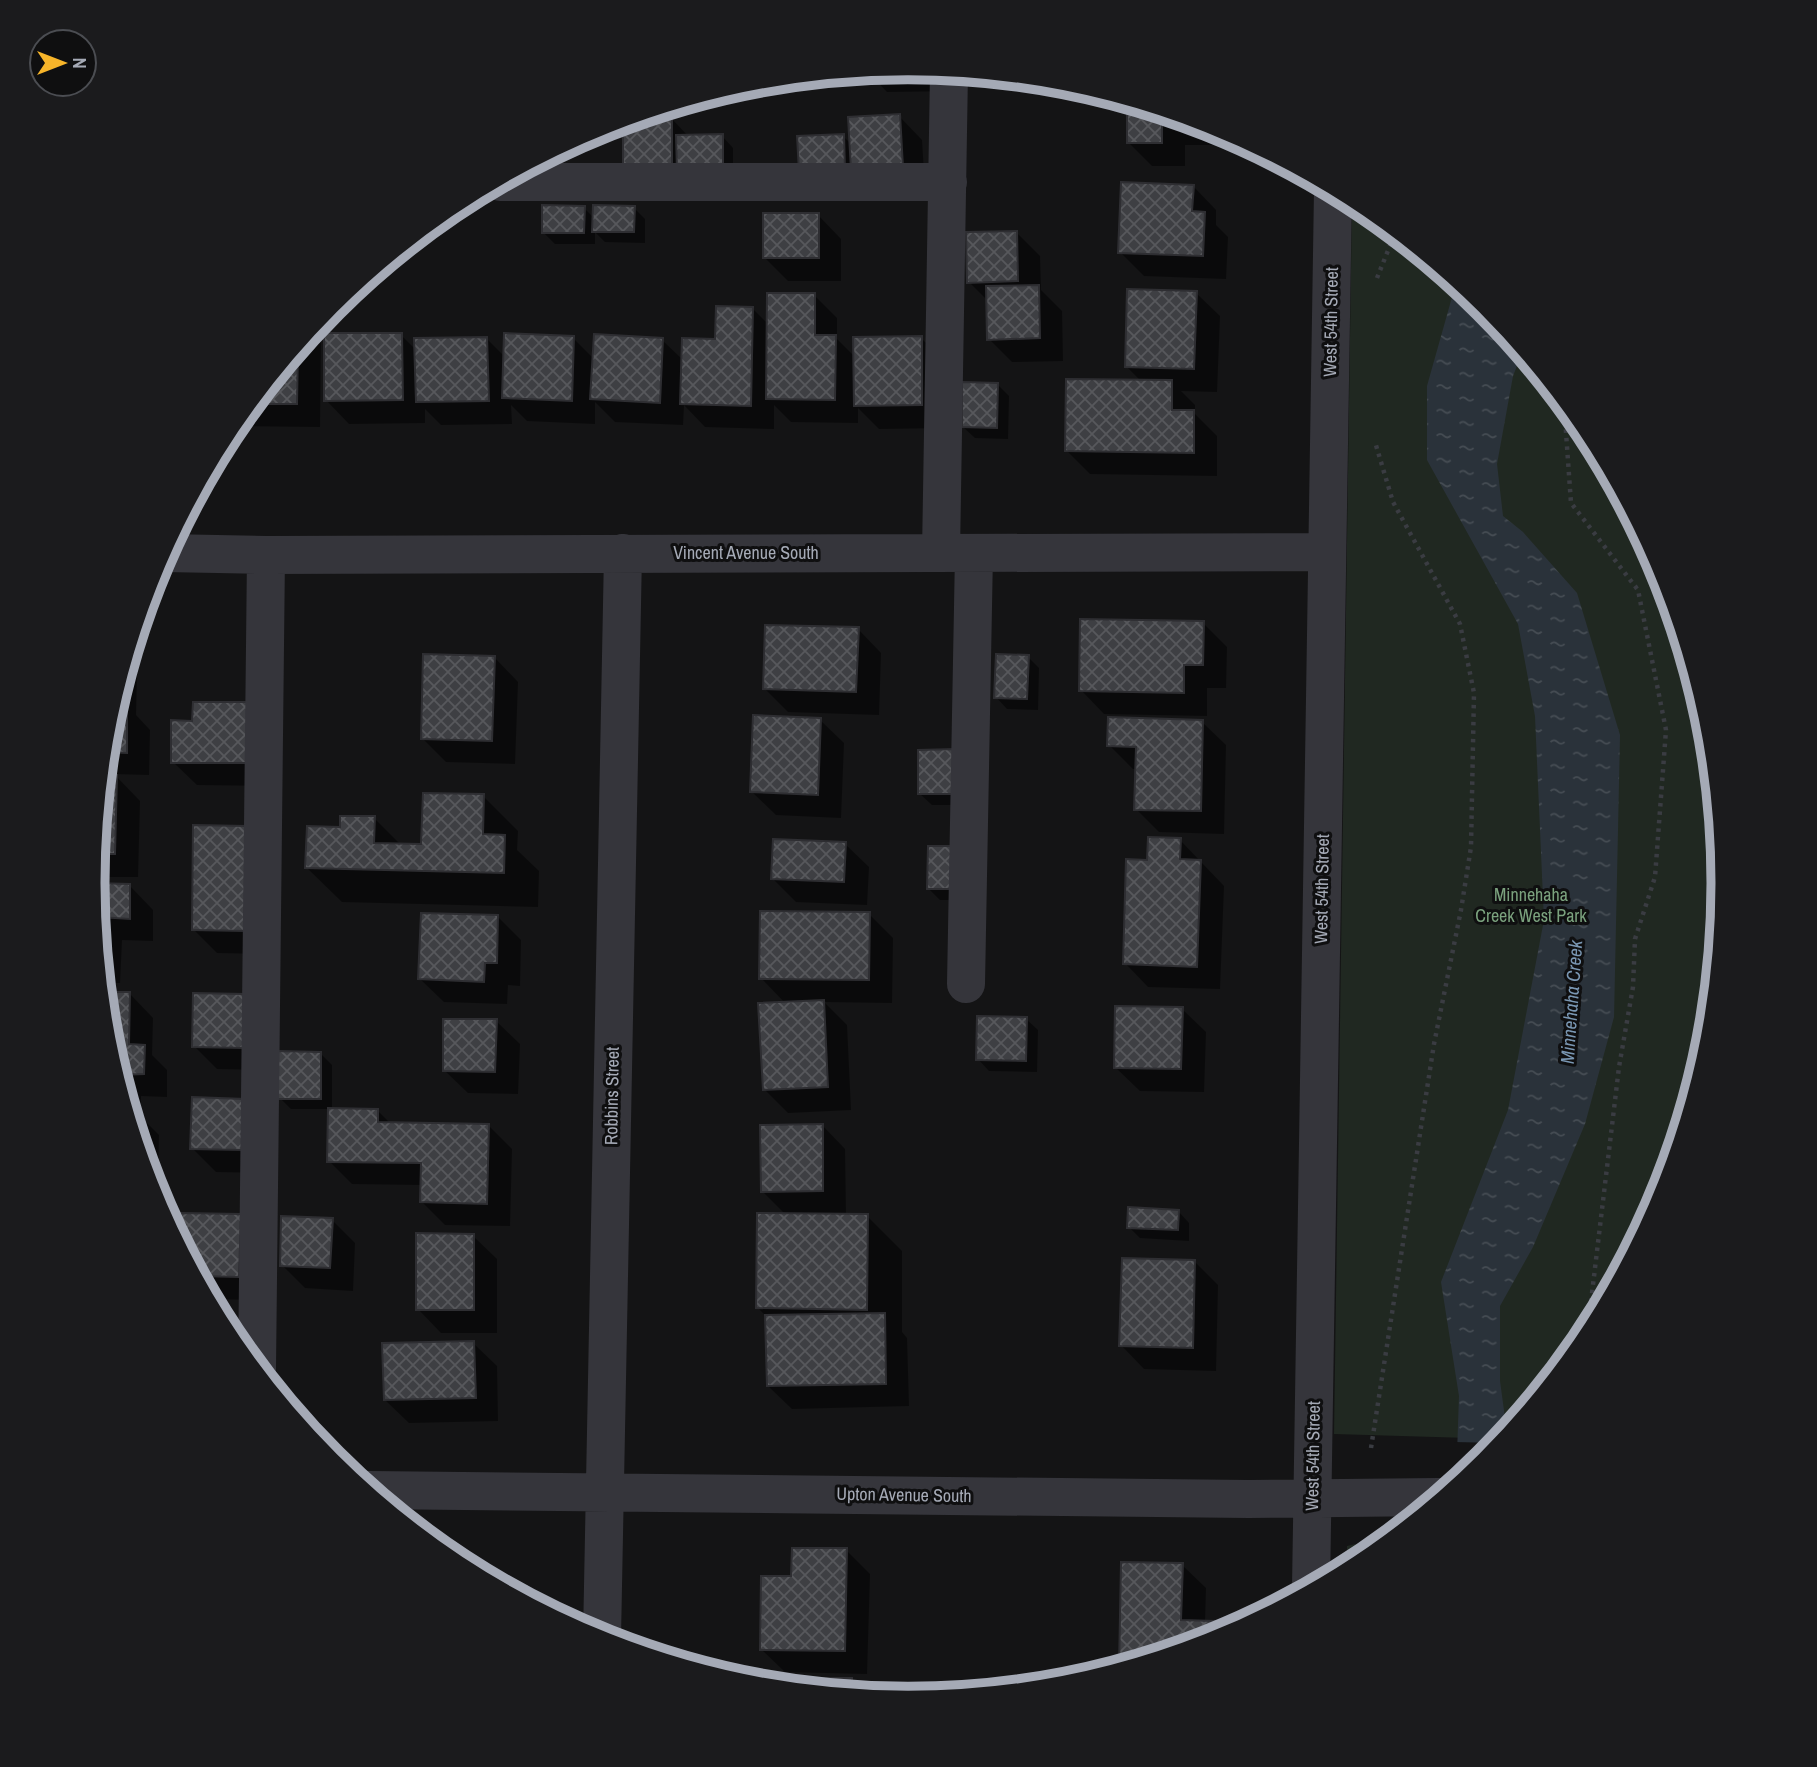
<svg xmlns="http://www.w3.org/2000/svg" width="1817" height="1767" viewBox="0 0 1817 1767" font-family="'Archivo Narrow',sans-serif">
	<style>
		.green { fill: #202821 }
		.water { fill: url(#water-ripples) }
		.pier { fill: #141415 }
		.shadow { fill: #0007 }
		.building { fill: url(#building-cross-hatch); stroke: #2e2e32; stroke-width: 2 }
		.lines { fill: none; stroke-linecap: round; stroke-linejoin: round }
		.path { stroke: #3a3c42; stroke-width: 4.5; stroke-dasharray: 3.5 5; stroke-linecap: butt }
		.minor { stroke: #35353b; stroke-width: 38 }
		.labels { text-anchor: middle; stroke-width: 6; stroke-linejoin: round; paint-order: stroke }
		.street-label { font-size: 18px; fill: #a5aab6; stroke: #0f0f10 }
		.park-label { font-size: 18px; fill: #7ba27e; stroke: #0f0f10 }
		.water-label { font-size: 19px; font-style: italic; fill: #7a97b3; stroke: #0f0f10 }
		.rim { fill: none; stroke: #a5aab6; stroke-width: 9 }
	</style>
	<defs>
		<pattern id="water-ripples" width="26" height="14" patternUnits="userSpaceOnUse" patternTransform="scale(1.75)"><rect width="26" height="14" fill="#2a323a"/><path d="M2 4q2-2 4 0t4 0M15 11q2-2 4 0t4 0" fill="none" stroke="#464d54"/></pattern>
		<pattern id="building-cross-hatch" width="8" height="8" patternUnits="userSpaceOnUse" patternTransform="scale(1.75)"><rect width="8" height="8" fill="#3e3f43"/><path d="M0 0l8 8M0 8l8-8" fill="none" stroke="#57585c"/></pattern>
	</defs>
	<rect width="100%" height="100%" fill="#141415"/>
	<!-- green -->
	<path class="green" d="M1352 201 1362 206 1485 307 1587 431 1662 572 1708 725 1721 854 1720 920 1708 1043 1662 1196 1586 1337 1502 1439 1334 1434Z
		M1386 1537H1391L1361 1562 1347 1569V1546Z"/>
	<!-- water -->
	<path class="water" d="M1456 283 1485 307 1522 353 1513 376 1497 464 1503 516 1523 532 1577 593 1620 735 1614 1017 1585 1124 1533 1247 1500 1306V1381L1507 1433 1485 1460 1456 1484 1459 1396 1441 1282 1508 1110 1544 920 1535 716 1518 624 1427 460V386Z"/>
	<!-- pier -->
	<path class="pier" d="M1454 1442 1499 1443 1485 1460 1454 1486Z"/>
	<!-- shadow -->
	<path class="shadow" d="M909 68 957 73V91L887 92 868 72Z
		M866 72V83L798 82 795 79Z
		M1129 103 1215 129V145H1185V166H1152L1129 143Z
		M899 116 922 140 925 190 812 183 843 136 851 144Z
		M636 118 672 119 689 137 722 136 733 148V183H695L625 122Z
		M560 150V181L513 175Z
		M1193 186 1216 210V225L1228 237 1226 279 1144 276 1120 252Z
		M584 208 594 218 634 208 645 219V243L605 242 595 232V244H555L543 232Z
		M818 215 841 239V281H788L764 257Z
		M1016 232 1040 256 1041 290 1062 311 1063 361 1012 362 989 339 988 301 969 282Z
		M422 234 421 246H406Z
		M1196 293 1220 316 1217 392 1181 391 1195 405V414L1217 436V476L1090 474 1066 450 1141 381 1126 366Z
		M814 295 837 318V339L855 357 921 338 944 361 945 428 879 429 858 408V423L791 422 774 405V429L705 427 684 405 683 425 615 422 595 402V424L527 421 511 405 512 424 441 425 425 409V423L349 424 326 400 401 335 416 350 487 339 505 357 573 338 594 359 662 340 683 360 716 341 753 309 769 325Z
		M315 328 321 335 320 427 234 426Z
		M997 384 1009 396 1008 439 975 438 963 427Z
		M1203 623 1227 647 1226 688H1207V716L1104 714 1081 690Z
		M858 629 881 653 879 715 788 712 765 689Z
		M1028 657 1039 668 1038 710 1007 709 996 697Z
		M495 658 518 682 515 764 446 762 422 738Z
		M127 663 137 673 136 715 150 730 149 775 114 774 140 801 138 877H94L109 724Z
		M194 703 273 786 197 785 173 762 193 722Z
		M820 720 844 743 841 818 776 815 752 792Z
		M1202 722 1226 745 1224 834 1159 832 1136 809 1137 769H1133L1109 745Z
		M919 751 967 805H932L920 794Z
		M483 796 518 831 517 850 539 871 538 907 342 902 307 868 341 829 374 818 401 845H423Z
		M246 828 268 954 217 953 194 930Z
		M1180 840 1224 886 1220 989 1148 987 1125 963 1148 862Z
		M845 844 869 867 867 905 796 902 772 878Z
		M954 848 965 900H940L929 889Z
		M93 885 130 886 153 910V941L122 940 120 983H103Z
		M869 914 893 938 892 1003 824 1002 847 1025 851 1110 788 1113 764 1089 786 1004 761 978Z
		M498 917 521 940 520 986 508 985 507 1004 444 1002 420 979Z
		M104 993 130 994 153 1018 152 1055 167 1070V1097L141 1096V1110L133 1109 159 1135 158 1174H149L109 1042Z
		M195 995 267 1070 217 1069 194 1046Z
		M1182 1009 1206 1032 1204 1092 1140 1091 1116 1068Z
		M1026 1019 1038 1030 1037 1072 989 1071 978 1059Z
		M496 1021 520 1044 518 1094 468 1093 444 1070Z
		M320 1053 332 1065V1110H377L391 1124 488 1125 512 1149 510 1226 445 1225 422 1202V1185L352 1184 329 1161 330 1109H291L280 1098Z
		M193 1099 267 1173 216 1172 192 1148Z
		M822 1125 845 1149 846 1216H867L902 1251V1332L907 1338 909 1406 792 1409 768 1386 767 1317 757 1307 786 1215 763 1192Z
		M1178 1211 1189 1223V1241L1140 1238 1129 1227Z
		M240 1216 262 1300 210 1299 182 1245Z
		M332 1220 355 1243 353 1291 305 1288 282 1265Z
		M473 1236 497 1259V1333H441L418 1309Z
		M1195 1262 1218 1285 1216 1371 1144 1369 1121 1345Z
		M473 1343 497 1366 498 1421 409 1423 385 1400Z
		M846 1550 870 1574 867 1674 785 1672 761 1649 793 1578Z
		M1182 1565 1206 1588 1205 1622H1214L1226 1634 1121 1667Z
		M792 1679 851 1680 866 1695 792 1687Z"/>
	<!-- building -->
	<path class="building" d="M1127 102 1192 122V123L1162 122V143H1127Z
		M900 114 903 167 851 170 848 117Z
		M641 117H672V172H623V122Z
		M723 134V172H677L676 135Z
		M844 134 845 170 799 172 797 136Z
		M1121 182 1194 185 1192 211 1205 212 1203 256 1118 253Z
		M542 205 585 206 584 233H542Z
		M593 205 635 206 634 232H592Z
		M763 213H819V258H763Z
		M1017 231 1018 281 967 283 966 232Z
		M1039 285 1040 338 987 340 986 286Z
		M1127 289 1197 291 1194 369 1125 367Z
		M767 293H815V335H836L835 400 766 399Z
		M716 306 753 307 751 406 680 404 682 338 715 339Z
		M324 333H402L403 400 324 401Z
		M504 333 574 336 572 401 502 398Z
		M594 334 663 338 660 403 590 399Z
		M922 336V405L854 406 853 337Z
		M487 337 489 401 416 402 414 338Z
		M298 349 297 404H253Z
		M1066 379 1172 380V410H1194V453L1065 451Z
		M962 382 998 383 997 428 962 427Z
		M1080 619 1204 621 1203 665H1184V693L1079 691Z
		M765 625 859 627 856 692 763 689Z
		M423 654 495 656 492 741 421 739Z
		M996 654 1029 655 1027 699 994 698Z
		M193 702H251L250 763H171V720L192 721Z
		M115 704H127V753L106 752 109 724Z
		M753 715 821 718 818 795 750 792Z
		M1108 717 1203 720 1201 811 1134 810 1136 747 1107 746Z
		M955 749 956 794H918V750Z
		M104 775H117L115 854H96Z
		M423 793 484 794 483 834 505 835 504 873 305 868 307 826 340 827V816H375L374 843 421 844Z
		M193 825 247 826 245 931 192 930Z
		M1148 837 1181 838 1180 859 1201 860 1197 967 1123 964 1126 859 1147 860Z
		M773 839 846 842 844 882 771 879Z
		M928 846H955V889H927Z
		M93 883 130 884V919L99 917 98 935Z
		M760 911 870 912 869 980 759 979Z
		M421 913 498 915 497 963H485L484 982 418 979Z
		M104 992H130L129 1044 145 1045 144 1074 119 1075 109 1042Z
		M193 993 245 994 244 1048 192 1047Z
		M824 1000 828 1087 763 1090 758 1003Z
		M1115 1006 1183 1007 1181 1069 1114 1068Z
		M977 1016 1027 1017 1026 1061 976 1060Z
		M443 1019H497L495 1072 443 1071Z
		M278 1051 321 1052V1099H278Z
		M192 1097 245 1099 244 1150 190 1149Z
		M328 1108 378 1109V1122L489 1124 487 1204 420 1202 421 1163 327 1162Z
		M823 1124V1191L761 1192 760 1125Z
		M1128 1207 1179 1210 1178 1230 1127 1228Z
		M181 1213 241 1214 239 1277 198 1276 180 1242Z
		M757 1213 868 1214 867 1310 756 1308Z
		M281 1216 333 1218 330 1268 280 1266Z
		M416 1233 474 1234V1310H416Z
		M1122 1258 1195 1260 1193 1348 1119 1346Z
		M885 1313 886 1384 767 1386 765 1315Z
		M222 1320 242 1322 240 1348 230 1336Z
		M474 1341 476 1398 384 1400 382 1343Z
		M792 1548H847L845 1651 760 1650 761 1576H791Z
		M1121 1562 1183 1563 1181 1620 1215 1621V1639L1119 1668Z
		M790 1678H852V1693L790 1687Z"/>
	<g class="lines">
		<!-- path -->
		<path class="path" d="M1377 278 1395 233
			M1564 404 1571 503 1638 590 1666 730 1655 877 1635 939 1633 987 1619 1067 1587 1335
			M1371 1448 1434 1044 1461 910 1471 847 1474 693 1460 624 1393 502 1375 442"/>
		<!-- minor -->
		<path class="minor" d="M500 182H948
			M165 553 266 555 1327 552
			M941 553 949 72
			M966 984 974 553
			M257 1369 266 555
			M369 1490 1249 1499 1439 1497
			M1311 1588 1333 190
			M602 1638 623 553"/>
	</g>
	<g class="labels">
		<!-- street labels -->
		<g class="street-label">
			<text transform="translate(1331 322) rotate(-89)" y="6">West 54th Street</text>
			<text x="746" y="559">Vincent Avenue South</text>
			<text transform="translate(1322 889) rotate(-89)" y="6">West 54th Street</text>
			<text transform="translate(612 1096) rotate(-89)" y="6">Robbins Street</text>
			<text transform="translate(1313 1456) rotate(-89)" y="6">West 54th Street</text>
			<text transform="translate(904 1495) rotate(1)" y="6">Upton Avenue South</text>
		</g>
		<!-- park labels -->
		<g class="park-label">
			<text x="1531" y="901">Minnehaha<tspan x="1531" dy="21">Creek West Park</tspan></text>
		</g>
		<!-- water labels -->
		<g class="water-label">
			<text transform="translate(1571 1002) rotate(-86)" y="7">Minnehaha Creek</text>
		</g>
	</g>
	<!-- crop -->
	<path d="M0 0H1817V1767H0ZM105 883a803 803 0 1 1 1606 0a803 803 0 1 1-1606 0Z" fill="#1b1b1d" fill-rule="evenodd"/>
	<path class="rim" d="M105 883a803 803 0 1 1 1606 0a803 803 0 1 1-1606 0Z"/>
	<!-- north arrow -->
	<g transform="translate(63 63) rotate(90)"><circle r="33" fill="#0f0f10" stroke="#4b4d52" stroke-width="2"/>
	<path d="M0-5L12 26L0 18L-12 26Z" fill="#f7b52a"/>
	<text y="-10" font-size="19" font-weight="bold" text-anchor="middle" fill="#a5aab6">N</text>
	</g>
</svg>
